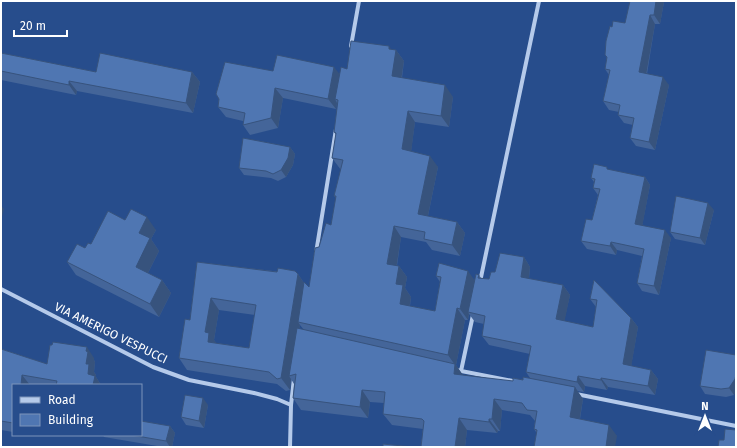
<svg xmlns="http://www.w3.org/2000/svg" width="737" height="448" viewBox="0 0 737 448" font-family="'Fira Sans',sans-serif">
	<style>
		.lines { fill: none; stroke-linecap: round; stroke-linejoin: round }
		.minor { stroke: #b5caea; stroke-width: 4 }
		.wall { fill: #446599; fill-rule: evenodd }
		.shaded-wall { fill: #37537d }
		.building { fill: #4f76b2; stroke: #37537d; fill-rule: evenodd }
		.labels { text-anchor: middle; stroke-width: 3; stroke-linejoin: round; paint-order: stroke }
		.street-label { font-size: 12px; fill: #fff; stroke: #274d8c }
	</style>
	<rect width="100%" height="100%" fill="#274d8c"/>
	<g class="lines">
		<!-- minor -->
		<path class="minor" d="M351 46 359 1
			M316 253 336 129
			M480 282 539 1
			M1 289 153 367 189 380 254 393 277 399 291 405 290 447
			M456 370 518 382
			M461 371 473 315
			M576 394 736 426
			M291 405 294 378"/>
	</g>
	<!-- wall -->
	<path class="wall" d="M664 2 660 24H655L647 74 669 85 655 150 636 146 630 138 633 125 624 123 618 115 619 112 609 110 603 101 609 75 605 69 607 58 605 55 612 27 625 23Z
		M392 50H396L404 61 402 78 453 97 449 127 415 122 411 151 438 167 428 216 457 222 465 233 460 256 432 250 426 242 401 237 397 266H399L407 277 405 288 411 297 410 306 435 311 440 282 436 276 475 280 479 275 481 278 489 279 495 272 524 257 530 267 529 279 563 285 570 295 564 321 593 327 596 307 590 299 594 280 631 318 638 327 631 366 651 370 658 379 655 395 608 387 607 390 585 386 584 392 577 391 583 399 580 419 617 436 536 432 534 429 535 421 530 415 502 410 500 431H498L497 433 467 430 465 447H421L423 429 392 425 383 414 384 403 370 402 368 418 301 410 293 398 294 384 291 379 290 390 286 391 277 384 187 370 179 358 190 320 197 262 298 274 304 283 309 287 319 247 331 225 336 198 334 196 341 170 332 158 336 135 334 132 338 104 337 103 336 109 283 98 278 128 250 135 243 125V121L226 117 218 107 273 71 339 74 347 69ZM219 310 255 315 249 348 216 343 214 340ZM469 314 475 322 484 324 482 336 489 345 530 354 526 372 530 378 513 381 463 376 456 365 465 320H468ZM300 325 304 330 299 329Z
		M1 53 96 72H192L200 82 193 113 77 91 76 95 1 80Z
		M290 147 295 154 293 165 286 177 278 181 271 178 244 175 239 168Z
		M609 170 645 177 650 185 642 226 671 238 659 295 642 291 637 283 642 256 617 250 616 255 587 249 581 241 592 220 598 195 593 188 594 182 591 178Z
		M714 210 705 245 675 239 670 232Z
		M125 220 156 230 151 239 159 251 148 273 162 280 171 293 159 317 76 275 67 262 85 248Z
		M1 349 47 364 94 358V360L95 362 94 372 96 375V377L101 385H13V432L1 430Z
		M736 355 734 395 726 397 705 394 700 386Z
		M208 405 204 428 186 425 181 417Z
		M170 426 175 433 172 447H163L104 437 103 435H141Z"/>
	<!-- shaded-wall -->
	<path class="shaded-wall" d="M656 1H663L664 2 660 24 654 15Z
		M650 15 655 24 645 81 639 72Z
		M389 46 395 55 396 50 404 61 400 87 392 76 389 49Z
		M334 67 342 77 335 99 337 103 336 109 328 99Z
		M192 72 200 82 193 113 186 103Z
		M663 77 669 85 655 150 649 142Z
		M69 81 77 91 76 95 69 85Z
		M445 85 453 97 449 127 441 116Z
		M275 88 283 98 278 128 271 118Z
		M408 111 415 122 410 161 402 149Z
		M290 147 295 154 293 165 286 177 281 170Z
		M430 156 438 167 426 225 418 214Z
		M645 177 650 185 641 233 635 224Z
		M708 203 714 210 705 245 700 238Z
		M1 205 4 209 1 221Z
		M147 217 156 230 151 239 159 251 145 279 136 267 139 233Z
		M457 222 465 233 460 256 452 245Z
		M394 226 401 237 395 276 387 264Z
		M665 230 671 238 659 295 654 286Z
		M611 242 617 250 616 255 610 246Z
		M524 257 530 267 528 287 521 277Z
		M399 266 407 277 405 288 411 297 408 316 400 304 396 284Z
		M468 271 476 282 468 312 469 314 468 320 460 309Z
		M298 274 306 286 298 322 300 325 292 375 289 376 291 379 290 390 281 378Z
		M162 280 171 293 159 317 150 304Z
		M563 285 570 295 563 329 556 319Z
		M211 298 219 310 214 340 218 345 208 342 205 332Z
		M457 308 465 320 456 365 463 375 462 386 454 374 455 365 448 355Z
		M631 318 638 327 630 374 623 364Z
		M87 347 94 358V360L95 362 94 372 96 375V377L101 385H93L88 374 86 364V351Z
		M651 370 658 379 655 395 648 386Z
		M736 374V392L734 395 729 388Z
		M22 375 30 385H21Z
		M578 376 585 386 584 392 577 382Z
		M601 378 608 387 607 390 601 380Z
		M575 387 583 399 578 429 570 417Z
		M362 390 370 402 368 418 360 407Z
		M203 398 208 405 204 428 199 421Z
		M494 399 502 410 500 431 492 419Z
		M459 418 467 430 465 447H455Z
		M489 419 498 431 497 433 489 422Z
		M609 425 617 436 615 447H606Z
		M170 426 175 433 172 447H170L166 441Z"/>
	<!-- building -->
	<path class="building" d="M630 1H656L654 15H650L639 72 663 77 649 142 630 138 634 118 618 115 620 105 603 101 610 70 605 69 607 57 605 55 606 41 610 26 612 27 613 21 625 23Z
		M351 41 389 46V49L396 50 392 76 445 85 441 116 408 111 402 149 430 156 418 214 457 222 452 245 424 239 425 232 394 226 387 264 399 266 396 284 403 285 400 304 435 311 441 277 436 276 439 263 468 271 460 309 457 308 448 355 298 322 304 282 309 287 315 248 319 247 326 223 331 225 336 196H334L343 160 332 158 336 133 334 132 338 100 335 99 341 67 347 69Z
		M1 53 96 72 100 53 192 72 186 103 69 81V85L1 71Z
		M277 55 334 67 328 99 275 88 271 118 243 125 245 113 218 107 219 99 216 94 225 62 273 71Z
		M243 138 290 147 288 158 281 170 273 174 266 171 239 168Z
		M594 164 607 167V169L645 177 635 224 665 230 654 286 637 283 644 249 611 242 610 246 581 241 586 219 592 220 600 189 593 188 595 179 591 178Z
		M676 196 708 203 700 238 670 232Z
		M131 209 147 217 139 233 150 238 136 267 162 280 150 304 67 262 77 244 85 248 88 243 91 244 108 211 125 220Z
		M500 253 524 257 521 277 563 285 556 319 593 327 597 300 590 299 594 280 631 318 623 364 651 370 648 386 601 378V380L578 376 577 382 526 372 531 346 482 336 485 316 468 312 476 274 479 275 478 278 489 279 491 272H495Z
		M197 262 277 272 278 268 295 271 298 274 281 378 277 379 269 372 179 358 185 319 190 320ZM211 298 256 305 249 348 208 342 209 333 205 332Z
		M297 328 455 364 454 374 513 381V378L523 380V377L575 387 570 417 609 425 606 447H534L537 430 534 429 537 411 527 410 522 403 494 399 492 419H489V422L459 418 455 447H421L424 421 422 419 383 414 385 392 362 390 360 407 293 398 296 374 289 376Z
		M53 342 87 347 86 351 88 352 86 364H89L88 374 95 376 93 385H56L57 381 22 375 21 385H13V423L1 421V349L47 364 50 345H52Z
		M706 350 736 355V374L735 379 729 388 721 389 700 386Z
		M185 395 203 398 199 421 181 417Z
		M141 421 170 426 166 441 131 435H141Z
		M725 429 736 430V447H718L719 440H724Z
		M383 444 413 447H383Z"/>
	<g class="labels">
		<!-- street labels -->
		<g class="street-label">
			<text transform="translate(111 333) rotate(26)" y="4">VIA AMERIGO VESPUCCI</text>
		</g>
	</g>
	<!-- border -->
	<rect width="737" height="448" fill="none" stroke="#ffffff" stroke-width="4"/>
	<!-- legend -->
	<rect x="12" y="384" width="130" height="52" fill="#274d8c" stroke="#7d94ba"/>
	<rect x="20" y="397" width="20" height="6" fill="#b5caea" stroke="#7d94ba"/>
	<text x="48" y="404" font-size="12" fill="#ffffff">Road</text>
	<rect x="20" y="414" width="20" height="12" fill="#4f76b2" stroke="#7d94ba"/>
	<text x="48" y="424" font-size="12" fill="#ffffff">Building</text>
	<!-- north arrow -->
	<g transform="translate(705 416)" stroke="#274d8c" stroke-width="3" paint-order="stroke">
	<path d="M0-3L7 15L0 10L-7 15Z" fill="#ffffff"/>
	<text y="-6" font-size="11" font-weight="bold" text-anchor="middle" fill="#ffffff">N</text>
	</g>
	<!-- scale -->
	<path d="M14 30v6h53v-6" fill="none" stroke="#ffffff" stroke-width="2"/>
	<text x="20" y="30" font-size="12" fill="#ffffff" stroke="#274d8c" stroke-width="3" paint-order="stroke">20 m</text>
</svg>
